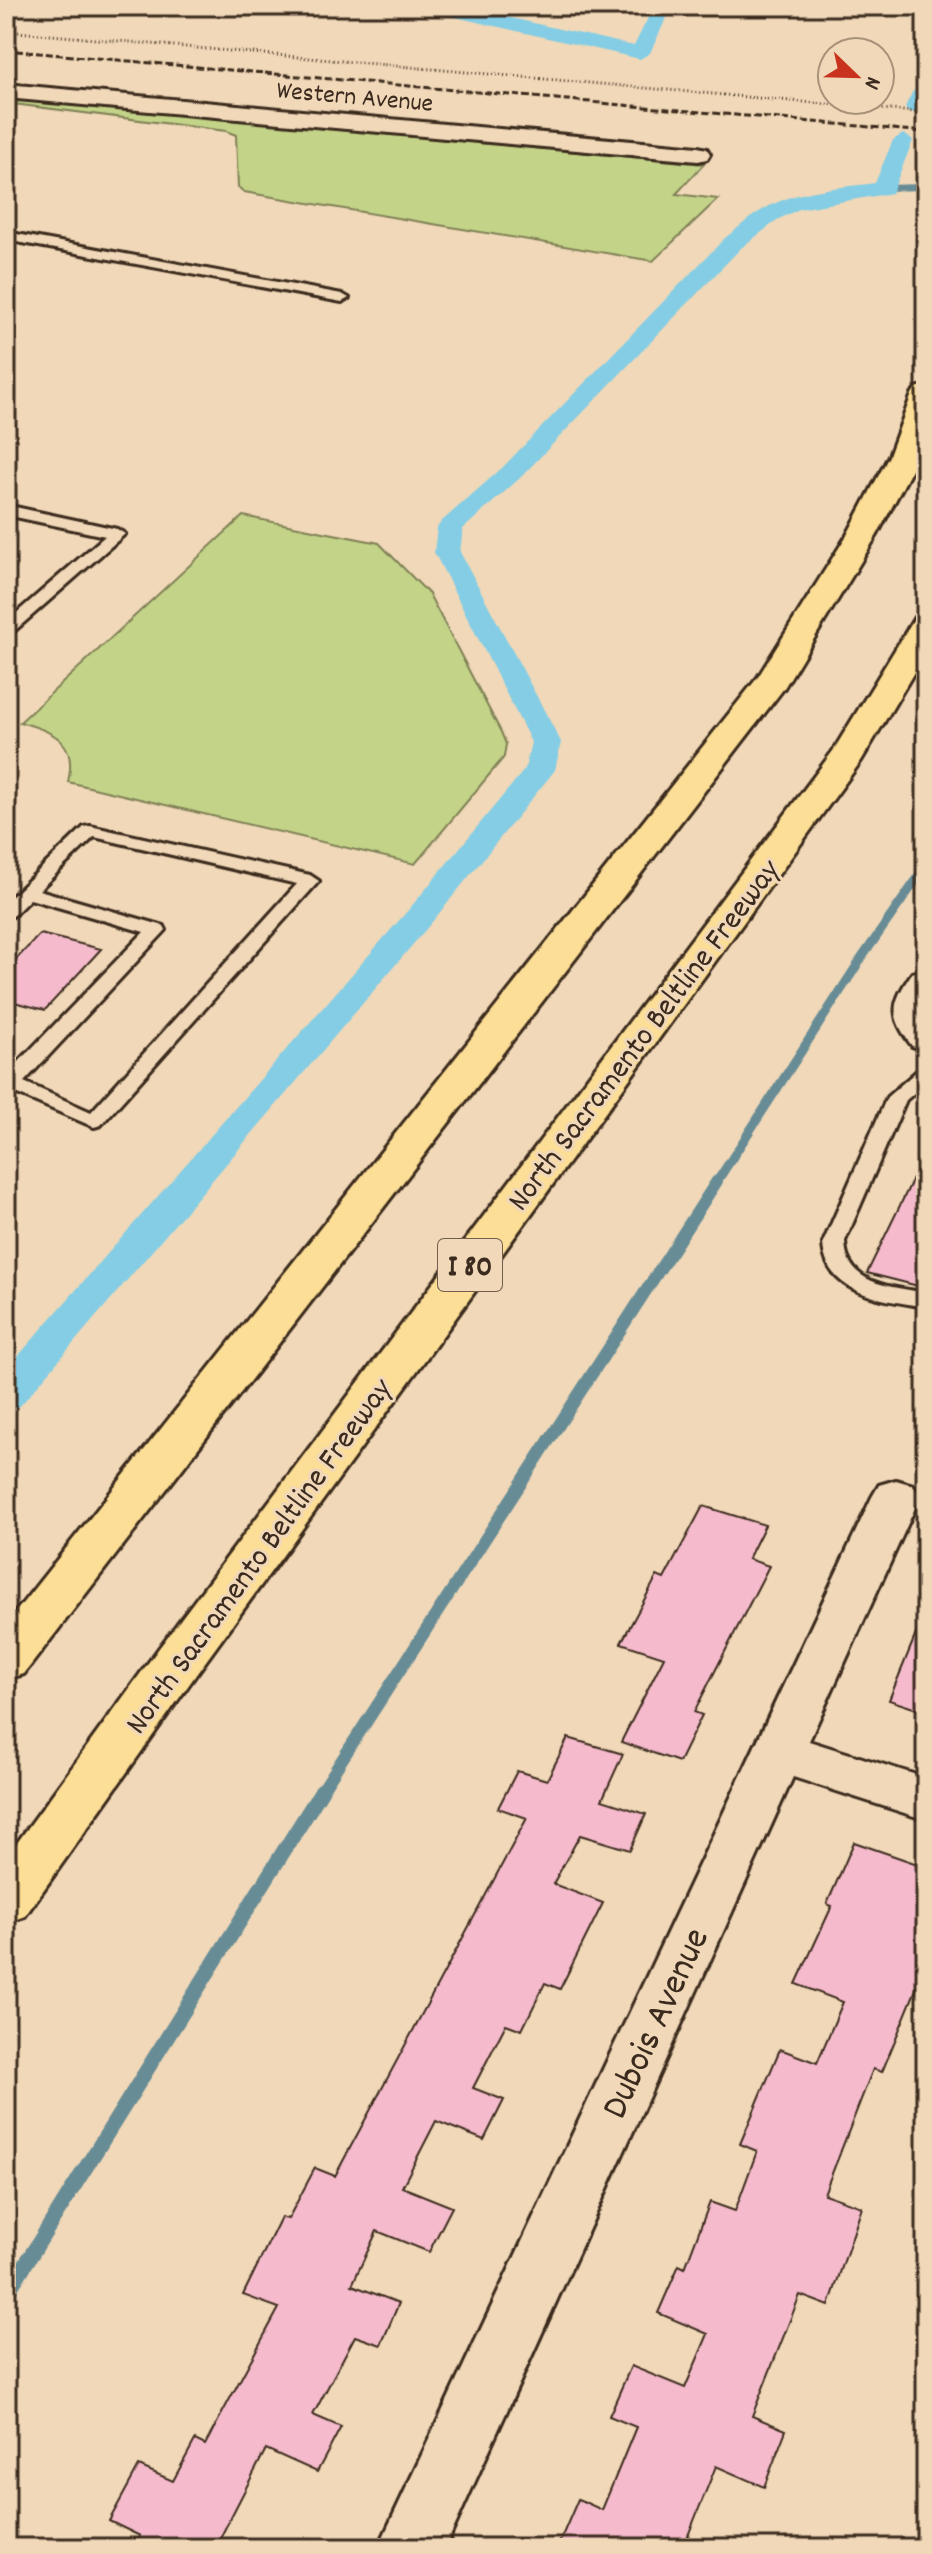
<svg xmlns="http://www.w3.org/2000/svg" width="932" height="2554" viewBox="0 0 932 2554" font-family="Dekko,sans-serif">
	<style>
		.green { fill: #c3d489; stroke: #7f7f54; stroke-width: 2 }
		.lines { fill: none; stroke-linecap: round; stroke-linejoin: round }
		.stream-far3 { stroke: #678c95; stroke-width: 6 }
		.stream-far2 { stroke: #678c95; stroke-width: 9 }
		.stream-far1 { stroke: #678c95; stroke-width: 12 }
		.stream { stroke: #678c95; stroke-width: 15 }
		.canal { fill: #84cde5; fill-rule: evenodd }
		.building { fill: #f5bbcc; stroke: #3b2a1e; stroke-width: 2 }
		.service-casing { stroke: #3b2a1e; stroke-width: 6 }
		.minor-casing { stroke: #3b2a1e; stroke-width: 6 }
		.motorway-casing { stroke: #3b2a1e; stroke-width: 6 }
		.path { stroke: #3b2a1e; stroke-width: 3; stroke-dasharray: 1 3; stroke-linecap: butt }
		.service { fill: #f0d8b8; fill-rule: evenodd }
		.minor { fill: #f0d8b8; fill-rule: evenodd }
		.motorway { fill: #fcde96; fill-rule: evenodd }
		.rail { stroke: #3b2a1e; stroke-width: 3; stroke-dasharray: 7 3; stroke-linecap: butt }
		.labels { text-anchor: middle; stroke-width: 6; stroke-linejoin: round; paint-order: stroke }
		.far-street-label { font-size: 26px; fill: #3b2a1e; stroke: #f0d8b8 }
		.shield { fill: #f0d8b8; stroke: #715e4c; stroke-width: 2 }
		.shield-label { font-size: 30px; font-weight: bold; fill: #3b2a1e }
		.street-label { font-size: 32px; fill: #3b2a1e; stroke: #f0d8b8 }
		.near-street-label { font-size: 38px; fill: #3b2a1e; stroke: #f0d8b8 }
	</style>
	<rect width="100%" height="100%" fill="#f0d8b8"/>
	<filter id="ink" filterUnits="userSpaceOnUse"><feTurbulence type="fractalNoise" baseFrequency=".0125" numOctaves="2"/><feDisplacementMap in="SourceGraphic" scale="16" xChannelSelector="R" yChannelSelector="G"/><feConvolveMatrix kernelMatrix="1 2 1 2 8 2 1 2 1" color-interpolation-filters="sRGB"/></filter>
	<g filter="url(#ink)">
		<!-- green -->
		<path class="green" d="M6 98 704 164 676 194 718 199 653 261 244 192 238 187 236 135 226 131 6 103Z
			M243 516 379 543 429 594 501 732 506 744 504 757 415 864 68 782C78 741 54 732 20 722Z"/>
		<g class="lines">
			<!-- stream-far3 -->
			<path class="stream-far3" d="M884 188 926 187"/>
			<!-- stream-far2 -->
			<path class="stream-far2" d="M716 1183 863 956 926 866"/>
			<!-- stream-far1 -->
			<path class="stream-far1" d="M321 1792 717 1181"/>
			<!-- stream -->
			<path class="stream" d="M6 2295 322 1790"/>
			<!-- canal -->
			<path class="canal" d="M424 6H458L634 46 654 6H672L650 53 640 59 433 12Z
				M848 6H926V18L857 12Z
				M920 89 926 90 925 107 915 113 908 111 905 107 913 91Z
				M903 134 913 140 892 193 799 209 779 219 741 248 520 478 463 529 460 552 561 742 555 770 432 922 20 1406 6 1410V1370L410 908 525 769 531 742 434 552 437 528 441 522 502 468 725 238C738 228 751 216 766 208 799 189 839 188 875 183L893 140Z"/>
		</g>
		<!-- building -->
		<path class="building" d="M40 934 101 949 45 1010 6 1000V970Z
			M926 1152V1288L867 1273Z
			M703 1506 765 1525 748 1559 769 1566 694 1712 702 1715 679 1762 621 1742 664 1657 621 1643 657 1576 664 1579Z
			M925 1612H926V1712L889 1700Z
			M568 1738 623 1754 602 1800 646 1814 630 1850 580 1835 553 1884 603 1903 560 1989 545 1983 522 2030 506 2024 473 2088 504 2100 484 2140 436 2121 402 2187 452 2207 429 2252 377 2231 352 2285 399 2303 381 2345 355 2336 313 2415 341 2427 317 2472 266 2449 215 2548H134L140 2536 109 2521 139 2466 173 2481 195 2440 205 2445 279 2308 243 2295 281 2217 288 2219 315 2168 335 2176 527 1818 498 1808 517 1771 547 1780Z
			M854 1842 926 1867V1965L882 2072 873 2069 824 2194 862 2207 829 2306 800 2295 752 2416 786 2430 764 2487 716 2466 683 2548H557L578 2499 602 2510 636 2427 609 2416 631 2366 685 2388 708 2334 658 2313 679 2265 685 2268 710 2202 735 2211 757 2151 740 2144 780 2049 817 2063 843 2002 796 1984 832 1906 827 1904Z"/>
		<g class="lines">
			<defs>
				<path id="service" d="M6 232 342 294 349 298 342 302 6 240Z
					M6 505 117 529 125 534 12 633 6 635V622L105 536 6 515Z
					M90 826 310 875 319 881 101 1125 94 1127 6 1089V1075L144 932 30 899 13 916 6 918V902L84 827ZM94 837 297 884 91 1112 24 1082 166 930 164 926 39 890Z
					M926 1067V1083L906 1100 845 1241C846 1286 891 1286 926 1293V1307C886 1300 825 1296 823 1243L887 1097 919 1069Z"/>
				<path id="minor" d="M6 84 698 147 707 149 710 154 707 159 698 161 6 98Z
					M926 969V1050L912 1046C889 1015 891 1004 912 973Z
					M896 1480 913 1485 920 1497 809 1741 926 1778V1820L793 1777 445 2548H378L872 1497 879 1485Z"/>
				<path id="motorway" d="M926 385V435L919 456 877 535 784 688 24 1674 6 1679V1624L758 677 847 535 889 456 912 394 916 388Z
					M926 614V652L861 761 195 1676 25 1916 6 1923V1858L159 1648 833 751 915 617Z"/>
			</defs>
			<!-- service casing -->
			<use href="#service" class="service-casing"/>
			<!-- minor casing -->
			<use href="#minor" class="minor-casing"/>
			<!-- motorway casing -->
			<use href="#motorway" class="motorway-casing"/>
			<!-- path -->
			<path class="path" d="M6 31 926 113"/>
			<!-- service -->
			<use href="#service" class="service"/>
			<!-- minor -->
			<use href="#minor" class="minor"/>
			<!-- motorway -->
			<use href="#motorway" class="motorway"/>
			<!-- rail -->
			<path class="rail" d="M6 50 926 132"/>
		</g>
	</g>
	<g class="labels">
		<!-- far-street labels -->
		<g class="far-street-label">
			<text transform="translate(355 95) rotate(5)" y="9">Western Avenue</text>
		</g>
		<!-- shield labels -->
		<rect class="shield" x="438" y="1239" width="64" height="52" rx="6"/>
		<g class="shield-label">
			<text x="470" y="1275">I 80</text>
		</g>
		<!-- street labels -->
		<g class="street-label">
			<text transform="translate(642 1034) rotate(-53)" y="11">North Sacramento Beltline Freeway</text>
			<text transform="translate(257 1555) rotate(-54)" y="11">North Sacramento Beltline Freeway</text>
		</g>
		<!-- near-street labels -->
		<g class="near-street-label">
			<text transform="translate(653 2022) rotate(-65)" y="13">Dubois Avenue</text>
		</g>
	</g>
	<!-- margin -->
	<rect width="932" height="2554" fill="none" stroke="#f0d8b8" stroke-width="32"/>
	<rect x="16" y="16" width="900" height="2522" fill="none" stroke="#3b2a1e" stroke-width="3" filter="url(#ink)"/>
	<!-- north arrow -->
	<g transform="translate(856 76) rotate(113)"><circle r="38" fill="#f0d8b8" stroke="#a8927a" stroke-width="2"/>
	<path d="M0-6L14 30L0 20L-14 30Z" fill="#c8321e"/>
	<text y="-12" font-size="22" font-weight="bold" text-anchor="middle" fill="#3b2a1e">N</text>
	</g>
</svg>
